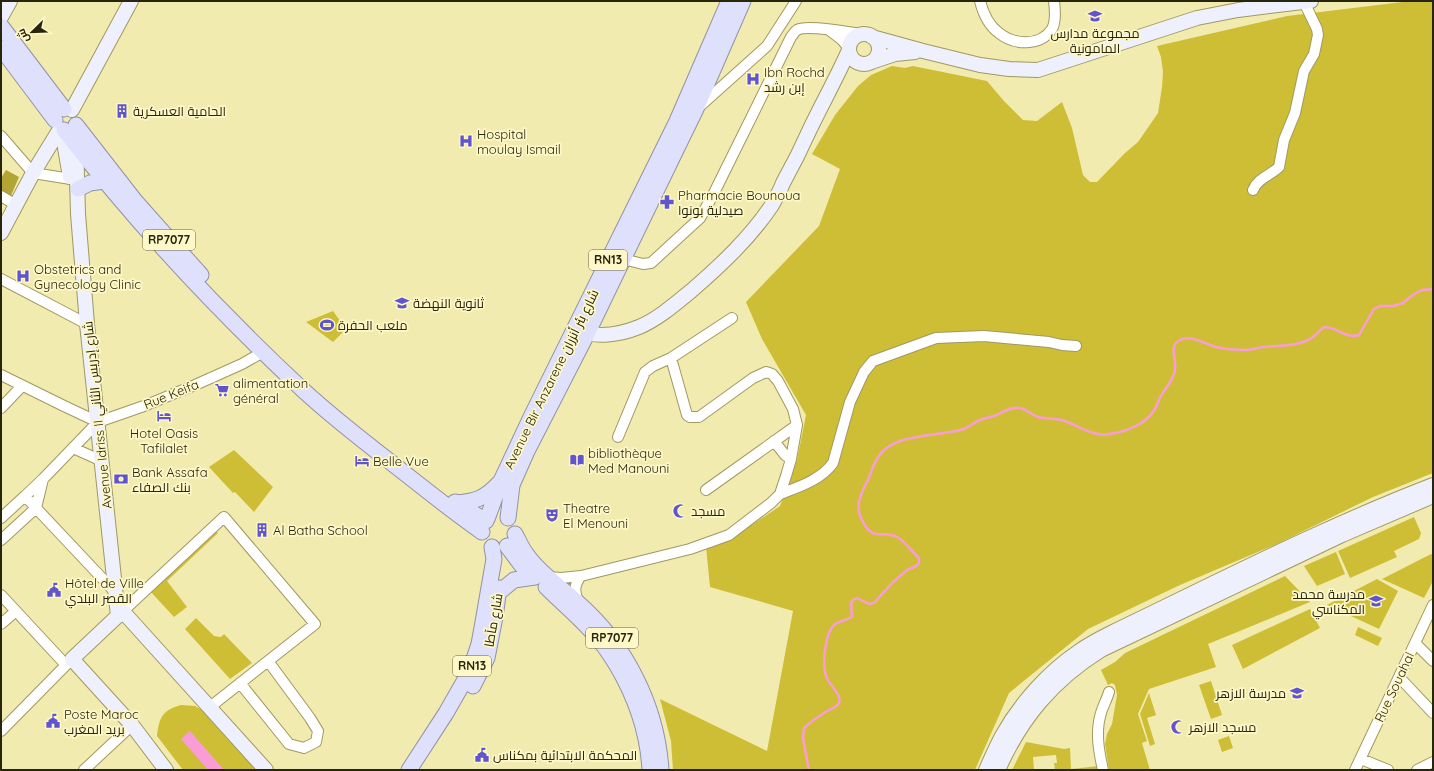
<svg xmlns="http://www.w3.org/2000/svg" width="1434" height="771" viewBox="0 0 1434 771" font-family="Quicksand,Cairo,sans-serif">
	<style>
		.green { fill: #cebe36 }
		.forest { fill: #b3a534 }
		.water { fill: #fa9dd7 }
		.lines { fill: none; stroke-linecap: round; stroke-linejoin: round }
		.stream { stroke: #fa9dd7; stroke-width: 2.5 }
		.street-casing { stroke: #a09960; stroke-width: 12 }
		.secondary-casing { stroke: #a09960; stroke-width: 16 }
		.primary-casing { stroke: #9192a6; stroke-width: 17 }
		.street { stroke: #fff; stroke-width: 10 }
		.secondary { stroke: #eff0fd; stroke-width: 14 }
		.primary { stroke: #dfe0fb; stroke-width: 15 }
		.labels { text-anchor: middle; stroke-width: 3.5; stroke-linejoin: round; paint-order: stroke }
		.shield { fill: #fef8c8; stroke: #686445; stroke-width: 1 }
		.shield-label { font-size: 12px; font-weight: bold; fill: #28250d }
		.poi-label { font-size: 13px; fill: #28250d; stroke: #fef8c8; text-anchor: start }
		.street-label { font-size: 13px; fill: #28250d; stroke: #fef8c8 }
	</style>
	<rect width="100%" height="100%" fill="#f2ebaf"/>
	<!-- green -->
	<path class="green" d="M1411 1H1433V473L1373 497 1277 544 1180 585 1088 629 1009 693 975 770H673L671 741 660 699 767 751 793 611 710 587 706 547 734 537 780 506 797 460 806 415 762 339 746 302 819 226 840 169 812 154 835 115 858 86 871 75 892 66 905 68 913 66 987 81 1004 101 1023 120 1037 121 1062 102 1072 128 1083 175 1090 182H1097L1125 153 1138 142 1158 113 1162 87 1163 72 1161 57 1157 46 1287 16Z
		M333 311 346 329 333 342 306 322Z
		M234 450 273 487 254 512 235 492 233 493 209 467Z
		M1414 517 1421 533 1419 539 1394 551 1397 557 1350 578 1338 551Z
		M215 530 218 533 167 581 187 607 174 617 150 591Z
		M1336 552 1345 574 1317 586 1304 566Z
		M1431 554 1433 555V581L1424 598 1382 579Z
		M1285 576 1310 602 1208 644 1216 667 1149 689 1138 714 1147 741 1142 743 1150 770H1109L1105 744 1107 734 1112 724 1117 695 1115 685 1112 683 1108 685 1101 670 1115 662 1125 653Z
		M1377 579 1398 591 1379 629 1327 605Z
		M1310 609 1320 628 1243 669 1232 645Z
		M196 618 214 636 221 637 224 634 252 663 230 679 185 629Z
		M1358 627 1382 638 1378 646 1355 635Z
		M1211 681 1222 715 1211 719 1199 685Z
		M1149 693 1156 715 1147 718 1155 744 1150 746 1140 714Z
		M181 705 195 706 202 710 256 770H183L157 736C159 717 163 710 181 705Z
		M1229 736 1233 748 1222 752 1218 740Z
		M1026 742 1064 749 1070 748 1071 769 1099 766V770H1055L1054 763H1057L1056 755 1033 757 1034 770H1012Z"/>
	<!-- forest -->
	<path class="forest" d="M6 170 19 177 10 198 1 193V178Z"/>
	<!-- water -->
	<path class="water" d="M190 731 224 770H208L181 739Z"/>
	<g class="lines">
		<!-- stream -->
		<path class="stream" d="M809 770 803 739 804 728C812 721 820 715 829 710 833 708 837 707 839 703 842 693 829 686 826 676 822 664 825 632 835 624 840 621 847 620 852 617L851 603 853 600 857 598 869 604 874 603 892 583 907 570 916 566 919 563V558C912 552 905 541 897 537 881 529 873 544 861 518 855 505 861 493 868 480 871 473 873 465 877 459 891 432 939 437 964 429 969 427 973 423 978 421 983 418 989 418 994 416 1002 413 1011 406 1020 408 1026 409 1032 415 1038 417 1047 419 1056 418 1065 421 1079 426 1093 437 1109 434 1126 432 1146 424 1155 409 1158 404 1159 398 1162 394 1167 387 1174 378 1175 370 1177 359 1168 346 1180 340 1191 334 1205 344 1216 347 1225 349 1237 350 1246 350 1251 350 1257 348 1263 347 1277 345 1293 347 1306 341 1314 338 1318 332 1324 327 1337 327 1346 339 1359 335L1374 309 1380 306H1393L1403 303 1414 294 1422 290 1433 289"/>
		<defs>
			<path id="street" d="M980 1C983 13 988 25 999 33 1014 45 1040 47 1052 29 1056 22 1055 9 1054 1
				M829 30 841 39 849 48
				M699 107 767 46 796 1
				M1 136 33 173 71 179
				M1253 190C1258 178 1271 175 1279 167L1284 140 1295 113 1304 71 1314 54 1318 35 1317 29 1304 2
				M1 196 16 205
				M623 259 643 264 651 263 700 218 713 195 791 37C793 35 795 31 797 30 807 24 850 33 864 34
				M1 279 87 324
				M1 375 64 406 98 422
				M1 408 22 386
				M618 437 645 372 653 366 671 358
				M774 441 785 455 791 459
				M73 448 102 461
				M43 479 36 508 116 593
				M706 490 797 425
				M780 494C798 487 821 480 833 463L850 402 864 372 873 361 936 338 984 336 1049 342 1062 345 1076 346
				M25 496 43 479 98 422 144 406 195 385 242 364 263 352
				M1 518 25 496 36 508 1 540
				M549 577 561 578 581 576 690 549 729 535 771 503 780 494 786 476 791 459 797 425 793 409 778 381 772 374 766 372 753 378 699 417H690L687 415 671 358 732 318
				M1 595 66 665
				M578 601C574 591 574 585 581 576
				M123 611 224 517 315 624 210 707
				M1 624 16 611
				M1415 643 1433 661
				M1399 677 1433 713
				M240 683 289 744 304 748 316 742 318 731 310 718 268 661
				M1 731 72 659
				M1361 759 1388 770
				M84 770 132 725
				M1103 770C1099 752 1095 732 1101 713 1103 706 1107 699 1109 692
				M1355 770 1433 605
				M1417 770 1433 762"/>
			<path id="secondary" d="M1 17 10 1
				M849 49a15 15 0 1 1 30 0a15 15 0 1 1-30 0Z
				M872 37 923 51 980 65 1009 69 1038 70 1197 18 1238 10 1311 1
				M871 62 895 54 915 52
				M72 110 131 1
				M62 130 70 177
				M76 140 78 214 87 324 118 616
				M1 233 33 173 60 129
				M577 330C596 338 619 335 639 327 658 319 675 304 691 291 721 265 750 238 772 205 776 198 780 191 783 183 793 165 802 147 810 129 823 102 837 77 849 50
				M117 605 266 770
				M123 611 72 659 132 725 166 770
				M986 770C991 759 996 747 1002 736 1020 704 1047 673 1078 652 1089 644 1101 638 1113 632 1219 581 1324 527 1433 485
				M998 770C1021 718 1053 680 1101 650L1342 535 1433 496"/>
			<path id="primary" d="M1 26 64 109
				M1 48 55 120
				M76 125 136 202 201 275
				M64 130C136 223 216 309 303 390 331 416 362 440 393 464 422 487 452 511 482 532
				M78 189 90 183 104 181
				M455 502 486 521
				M457 503C477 501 485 498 499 483
				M508 518 512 485 527 451 587 334 675 152 695 111 743 1
				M487 519 501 481 531 417 677 121 729 1
				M515 534C519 541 522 549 527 555 539 573 562 588 578 603 626 645 657 706 661 770
				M507 546 522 566 530 572
				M546 587C564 605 584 621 600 641 606 648 611 656 616 664 635 696 648 732 650 770
				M498 593 514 580 535 577
				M473 686 487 658 495 617 499 588
				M409 770 446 713 470 671 479 644 483 622 494 559 492 547"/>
		</defs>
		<!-- street casing -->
		<use href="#street" class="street-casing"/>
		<!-- secondary casing -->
		<use href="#secondary" class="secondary-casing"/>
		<!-- primary casing -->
		<use href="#primary" class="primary-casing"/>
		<!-- street -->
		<use href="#street" class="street"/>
		<!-- secondary -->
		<use href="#secondary" class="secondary"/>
		<!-- primary -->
		<use href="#primary" class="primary"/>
	</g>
	<!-- icons -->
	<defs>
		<symbol id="school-bare" viewBox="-9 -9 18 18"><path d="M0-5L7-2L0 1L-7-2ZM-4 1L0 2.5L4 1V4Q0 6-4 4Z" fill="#5f55ce" stroke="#fef8c8" stroke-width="2.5" paint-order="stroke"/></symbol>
		<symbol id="hospital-bare" viewBox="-9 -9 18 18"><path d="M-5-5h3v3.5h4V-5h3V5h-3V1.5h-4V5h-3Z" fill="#5f55ce" stroke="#fef8c8" stroke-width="2.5" paint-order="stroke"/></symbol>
		<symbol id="building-bare" viewBox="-9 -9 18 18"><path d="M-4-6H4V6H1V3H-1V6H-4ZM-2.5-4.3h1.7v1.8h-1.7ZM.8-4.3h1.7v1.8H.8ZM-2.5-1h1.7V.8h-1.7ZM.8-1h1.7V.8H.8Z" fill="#5f55ce" stroke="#fef8c8" stroke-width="2.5" paint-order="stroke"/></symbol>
		<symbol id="pharmacy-bare" viewBox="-9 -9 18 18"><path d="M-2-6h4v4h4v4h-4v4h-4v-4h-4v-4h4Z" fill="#5f55ce" stroke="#fef8c8" stroke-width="2.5" paint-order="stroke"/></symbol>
		<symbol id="stadium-bare" viewBox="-9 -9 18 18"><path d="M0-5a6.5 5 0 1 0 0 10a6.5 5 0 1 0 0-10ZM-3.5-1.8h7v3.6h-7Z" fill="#5f55ce" stroke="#fef8c8" stroke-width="2.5" paint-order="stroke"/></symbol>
		<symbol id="supermarket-bare" viewBox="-9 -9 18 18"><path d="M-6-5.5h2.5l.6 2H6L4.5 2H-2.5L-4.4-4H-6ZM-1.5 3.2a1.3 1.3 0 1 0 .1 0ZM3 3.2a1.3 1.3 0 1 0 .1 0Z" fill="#5f55ce" stroke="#fef8c8" stroke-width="2.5" paint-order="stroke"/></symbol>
		<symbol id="hotel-bare" viewBox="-9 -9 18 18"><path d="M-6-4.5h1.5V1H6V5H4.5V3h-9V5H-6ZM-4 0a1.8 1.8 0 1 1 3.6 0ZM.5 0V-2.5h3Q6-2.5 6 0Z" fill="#5f55ce" stroke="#fef8c8" stroke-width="2.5" paint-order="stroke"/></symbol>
		<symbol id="library-bare" viewBox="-9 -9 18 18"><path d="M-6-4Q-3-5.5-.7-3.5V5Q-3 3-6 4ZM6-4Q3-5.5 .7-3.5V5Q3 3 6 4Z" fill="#5f55ce" stroke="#fef8c8" stroke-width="2.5" paint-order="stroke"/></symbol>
		<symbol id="bank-bare" viewBox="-9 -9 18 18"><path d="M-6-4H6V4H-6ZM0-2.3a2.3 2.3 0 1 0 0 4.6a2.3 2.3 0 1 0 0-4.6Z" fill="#5f55ce" stroke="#fef8c8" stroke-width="2.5" paint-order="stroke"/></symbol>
		<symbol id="mosque-bare" viewBox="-9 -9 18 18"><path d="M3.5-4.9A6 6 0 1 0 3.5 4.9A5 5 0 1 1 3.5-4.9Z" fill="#5f55ce" stroke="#fef8c8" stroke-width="2.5" paint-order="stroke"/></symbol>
		<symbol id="theatre-bare" viewBox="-9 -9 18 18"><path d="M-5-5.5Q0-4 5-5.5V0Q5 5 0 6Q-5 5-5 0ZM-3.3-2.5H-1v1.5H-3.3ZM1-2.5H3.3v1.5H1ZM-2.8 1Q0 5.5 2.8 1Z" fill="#5f55ce" stroke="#fef8c8" stroke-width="2.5" paint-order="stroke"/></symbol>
		<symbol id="civic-bare" viewBox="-9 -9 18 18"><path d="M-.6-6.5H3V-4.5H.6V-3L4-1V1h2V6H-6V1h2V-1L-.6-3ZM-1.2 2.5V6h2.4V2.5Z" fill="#5f55ce" stroke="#fef8c8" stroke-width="2.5" paint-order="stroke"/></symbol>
	</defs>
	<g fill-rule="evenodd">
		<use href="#school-bare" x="1085" y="6" width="20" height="20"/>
		<use href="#hospital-bare" x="743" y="69" width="20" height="20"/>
		<use href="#building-bare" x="112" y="101" width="20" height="20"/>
		<use href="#hospital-bare" x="456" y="131" width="20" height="20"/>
		<use href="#pharmacy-bare" x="657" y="192" width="20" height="20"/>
		<use href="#hospital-bare" x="13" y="266" width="20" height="20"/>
		<use href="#school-bare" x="392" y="293" width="20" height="20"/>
		<use href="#stadium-bare" x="317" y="315" width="20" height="20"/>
		<use href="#supermarket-bare" x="212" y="380" width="20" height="20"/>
		<use href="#hotel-bare" x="154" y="406" width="20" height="20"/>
		<use href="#library-bare" x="567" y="450" width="20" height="20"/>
		<use href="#hotel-bare" x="352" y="451" width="20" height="20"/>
		<use href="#bank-bare" x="111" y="469" width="20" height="20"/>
		<use href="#mosque-bare" x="670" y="501" width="20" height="20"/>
		<use href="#theatre-bare" x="542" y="505" width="20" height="20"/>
		<use href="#building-bare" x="252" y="520" width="20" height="20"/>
		<use href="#civic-bare" x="44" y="580" width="20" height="20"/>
		<use href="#school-bare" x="1366" y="591" width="20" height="20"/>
		<use href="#school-bare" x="1287" y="683" width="20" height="20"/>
		<use href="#civic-bare" x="43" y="711" width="20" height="20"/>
		<use href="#mosque-bare" x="1168" y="717" width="20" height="20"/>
		<use href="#civic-bare" x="472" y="745" width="20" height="20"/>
	</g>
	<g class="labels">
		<!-- shield labels -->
		<g class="shield">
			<rect x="143" y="230" width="52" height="20" rx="3"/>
			<rect x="589" y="250" width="38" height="20" rx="3"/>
			<rect x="586" y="628" width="52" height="20" rx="3"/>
			<rect x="453" y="656" width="38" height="20" rx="3"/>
		</g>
		<g class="shield-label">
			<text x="169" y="244">RP7077</text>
			<text x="608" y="264">RN13</text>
			<text x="612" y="642">RP7077</text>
			<text x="472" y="670">RN13</text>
		</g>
		<!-- poi labels -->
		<g class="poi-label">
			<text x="1095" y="38" text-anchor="middle">مجموعة مدارس<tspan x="1095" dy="15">المامونية</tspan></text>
			<text x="764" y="77">Ibn Rochd<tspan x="764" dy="15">إبن رشد</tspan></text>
			<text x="133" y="116">الحامية العسكرية</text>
			<text x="477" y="139">Hospital<tspan x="477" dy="15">moulay Ismail</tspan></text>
			<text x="678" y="200">Pharmacie Bounoua<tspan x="678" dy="15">صيدلية بونوا</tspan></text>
			<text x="34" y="274">Obstetrics and<tspan x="34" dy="15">Gynecology Clinic</tspan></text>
			<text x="413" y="308">ثانوية النهضة</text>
			<text x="338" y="330">ملعب الحفرة</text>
			<text x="233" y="388">alimentation<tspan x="233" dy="15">général</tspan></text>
			<text x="164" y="438" text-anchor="middle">Hotel Oasis<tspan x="164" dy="15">Tafilalet</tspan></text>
			<text x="588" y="458">bibliothèque<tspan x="588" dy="15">Med Manouni</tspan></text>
			<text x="373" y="466">Belle Vue</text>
			<text x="132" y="477">Bank Assafa<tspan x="132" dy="15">بنك الصفاء</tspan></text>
			<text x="563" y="513">Theatre<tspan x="563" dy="15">El Menouni</tspan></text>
			<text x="691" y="516">مسجد</text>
			<text x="273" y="535">Al Batha School</text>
			<text x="65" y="588">Hôtel de Ville<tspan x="65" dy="15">القصر البلدي</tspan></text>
			<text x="1365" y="599" text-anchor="end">مدرسة محمد<tspan x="1365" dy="15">المكناسي</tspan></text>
			<text x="1286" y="698" text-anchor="end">مدرسة الازهر</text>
			<text x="64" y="719">Poste Maroc<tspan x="64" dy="15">بريد المغرب</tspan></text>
			<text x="1189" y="732">مسجد الازهر</text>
			<text x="493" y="760">المحكمة الابتدائية بمكناس</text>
		</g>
		<!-- street labels -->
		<g class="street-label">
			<text transform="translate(551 379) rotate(-64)" y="5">Avenue Bir Anzarene شارع بئر أنزران</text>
			<text transform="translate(171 394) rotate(-22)" y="5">Rue Keifa</text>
			<text transform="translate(97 415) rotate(-96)" y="5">Avenue Idriss II شارع إدريس الثاني</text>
			<text transform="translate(493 620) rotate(-80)" y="5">شارع مآطا</text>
			<text transform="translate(1394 687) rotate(-65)" y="5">Rue Souahal</text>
		</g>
	</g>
	<!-- border -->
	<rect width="1434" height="771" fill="none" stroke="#28250d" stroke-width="4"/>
	<!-- north arrow -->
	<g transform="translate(32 32) rotate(247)" stroke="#fef8c8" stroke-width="3" paint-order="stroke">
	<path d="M0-3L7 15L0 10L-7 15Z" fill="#28250d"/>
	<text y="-6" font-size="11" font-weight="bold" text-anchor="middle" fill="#28250d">ش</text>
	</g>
</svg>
